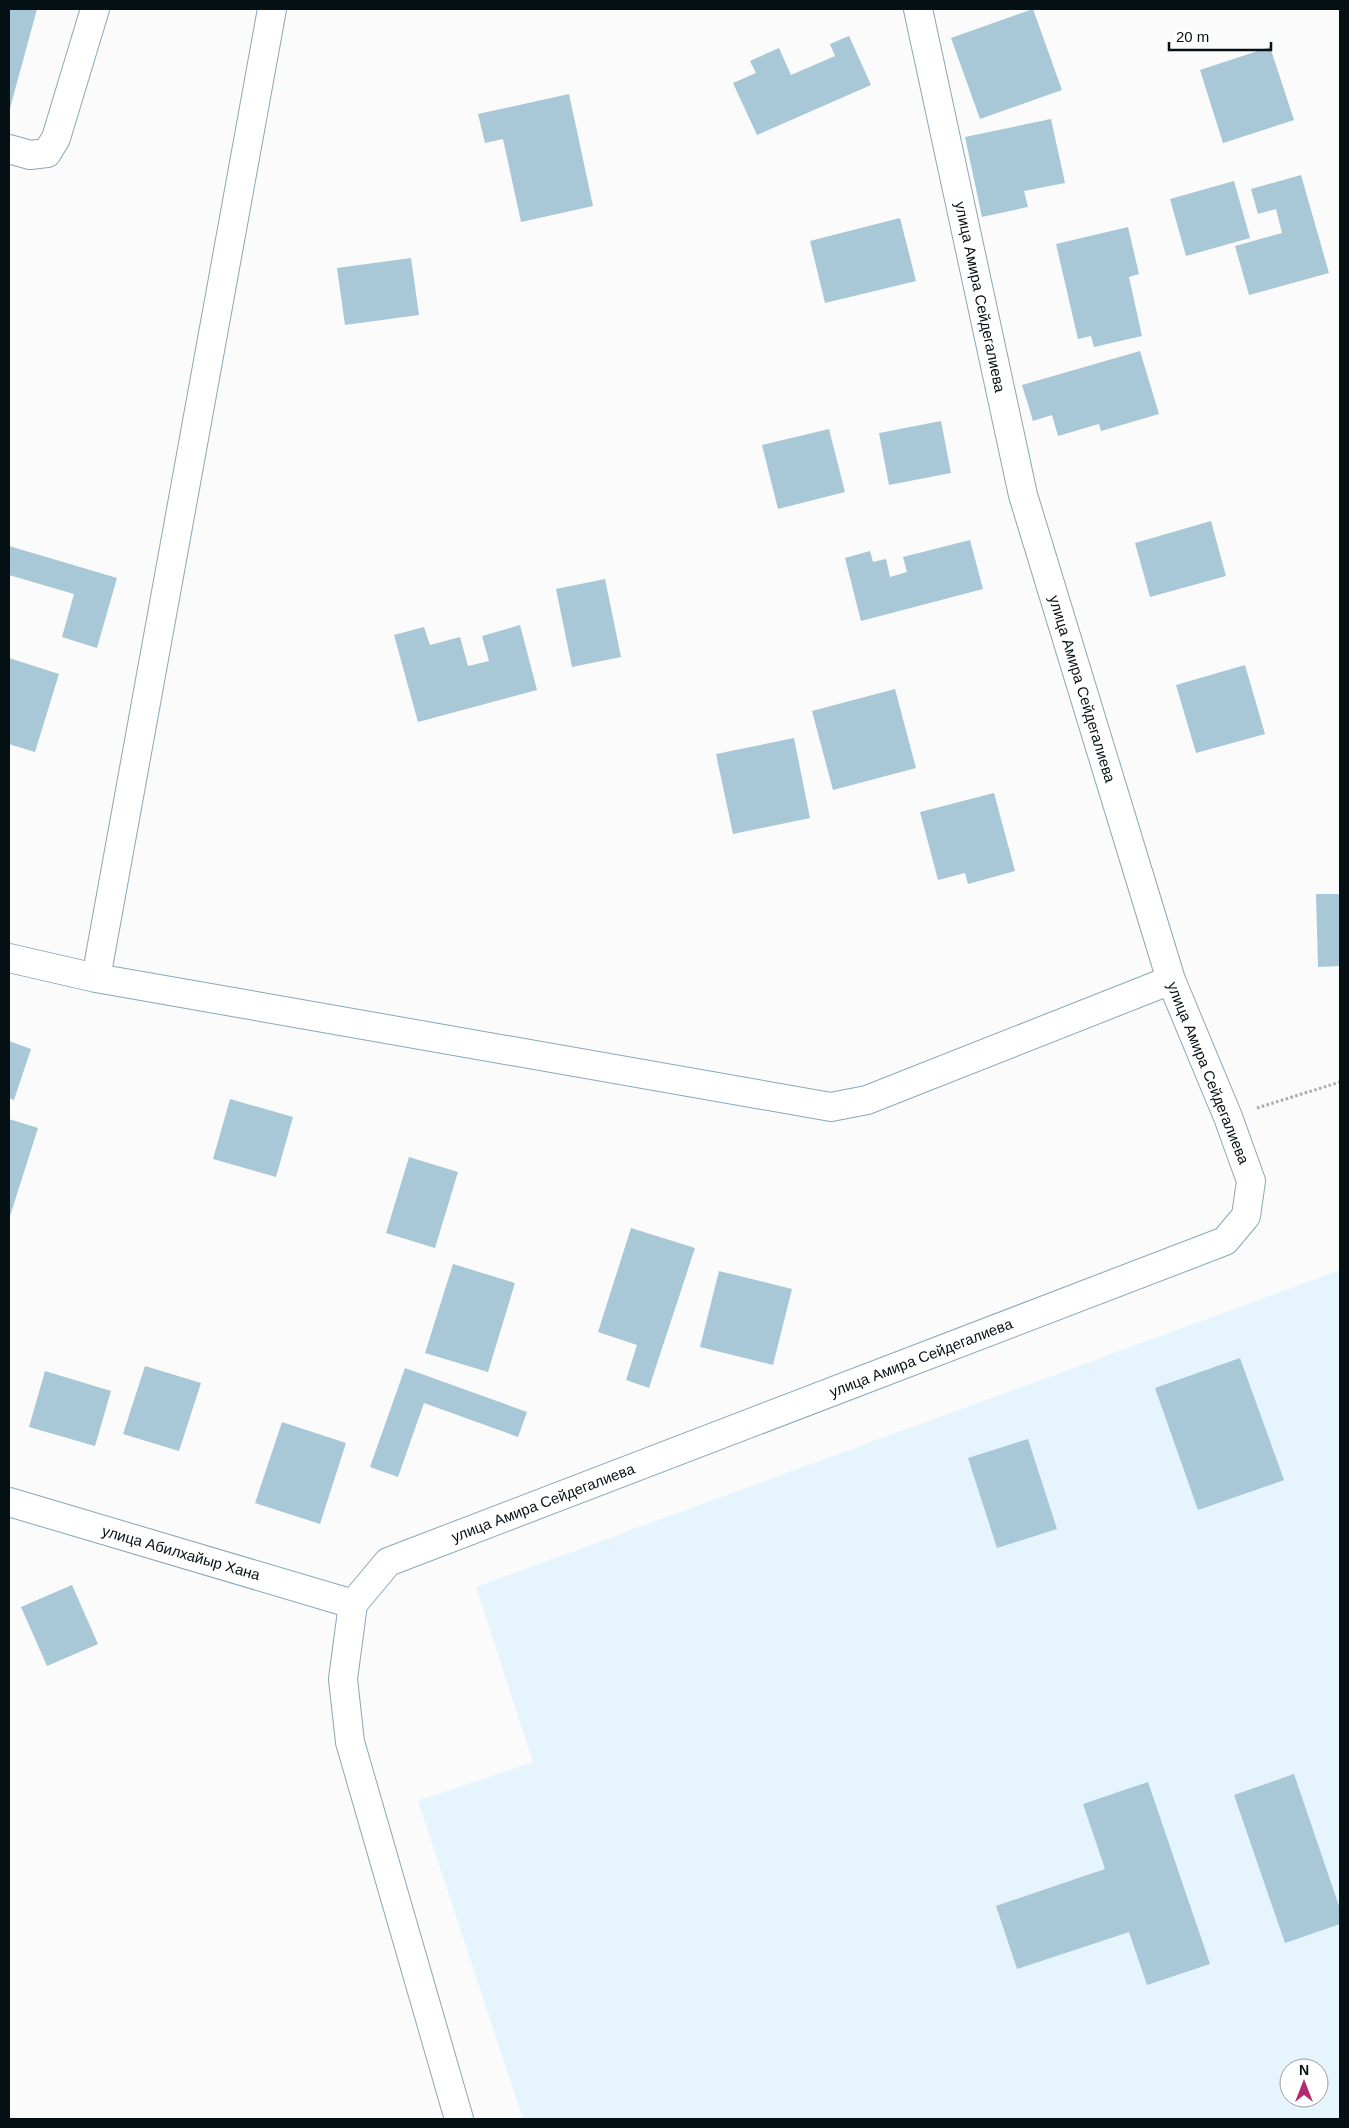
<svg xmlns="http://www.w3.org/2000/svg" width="1349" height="2128" viewBox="0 0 1349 2128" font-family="Arial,sans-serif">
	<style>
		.built { fill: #e5f4fd; fill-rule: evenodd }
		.building { fill: #a8c7d7 }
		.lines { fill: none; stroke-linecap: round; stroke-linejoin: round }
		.minor-casing { stroke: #89a7b7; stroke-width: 30 }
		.path { stroke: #a8abad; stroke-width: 3; stroke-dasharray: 2.5 2.5; stroke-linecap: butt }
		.minor { stroke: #fff; stroke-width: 28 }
		.labels { text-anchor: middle; stroke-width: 5; stroke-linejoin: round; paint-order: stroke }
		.street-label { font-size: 15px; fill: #051015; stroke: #fff }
	</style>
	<rect width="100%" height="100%" fill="#fbfbfb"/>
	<!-- built -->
	<path class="built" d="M1340 1270V2119H523L418 1801 533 1762 476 1587ZM1289 2068H1319V2098H1289Z"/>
	<!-- building -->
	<path class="building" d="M9 9H37L9 112Z
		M1033 9 1062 90 980 119 951 38Z
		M849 36 871 85 757 135 733 83 756 73 750 61 779 48 791 75 835 56 830 44Z
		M1270 47 1294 120 1223 143 1200 70Z
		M569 94 593 206 521 222 503 139 485 143 478 114Z
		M1051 119 1065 183 1024 191 1028 207 982 217 965 137Z
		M1301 175 1329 273 1249 295 1235 246 1282 233 1276 209 1258 214 1251 189Z
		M1234 181 1250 238 1186 256 1170 199Z
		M900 218 916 281 825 303 810 241Z
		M1128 227 1139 274 1129 277 1142 336 1094 347 1091 336 1078 339 1056 244Z
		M411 258 419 315 345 325 337 268Z
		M1140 351 1159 414 1101 431 1099 424 1058 436 1052 415 1033 421 1022 385Z
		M941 421 951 473 889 485 879 433Z
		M829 429 845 492 778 509 762 445Z
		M1211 521 1226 576 1150 597 1135 543Z
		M970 540 983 589 861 621 845 558 870 551 873 562 886 559 890 577 907 572 903 557Z
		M9 546 117 578 97 648 62 637 74 594 9 575Z
		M605 579 621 657 572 667 556 589Z
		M520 625 537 690 418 722 394 635 424 627 430 645 460 637 468 666 489 661 482 636Z
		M9 658 59 674 35 752 9 744Z
		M1245 665 1265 734 1196 753 1176 685Z
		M895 689 916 768 833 790 812 711Z
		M794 738 810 818 733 834 716 754Z
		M994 793 1015 871 968 884 965 873 938 880 920 812Z
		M1316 894H1340V966L1318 967Z
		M9 1041 31 1049 14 1100 9 1098Z
		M230 1099 293 1117 276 1177 213 1159Z
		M9 1119 38 1128 10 1216H9Z
		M409 1157 458 1172 435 1248 386 1233Z
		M631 1228 695 1248 649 1388 626 1380 637 1345 598 1332Z
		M453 1264 515 1283 488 1372 425 1353Z
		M719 1271 792 1289 773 1365 700 1347Z
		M1240 1358 1284 1480 1198 1510 1155 1388Z
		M145 1366 201 1383 179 1451 123 1434Z
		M405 1368 527 1412 518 1437 424 1403 398 1477 370 1467Z
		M45 1371 111 1391 95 1446 29 1427Z
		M282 1422 346 1443 320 1524 255 1503Z
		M1028 1439 1057 1529 997 1548 968 1458Z
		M72 1585 98 1644 47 1666 21 1607Z
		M1294 1774 1340 1909V1924L1285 1943 1234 1795Z
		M1148 1782 1210 1964 1147 1985 1129 1932 1017 1969 996 1906 1105 1869 1083 1804Z"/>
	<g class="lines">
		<defs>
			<path id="minor" d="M9 149 30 155 47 153 56 138 95 9
				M9 958 96 978 831 1107 867 1100 1171 980
				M96 978 272 9
				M9 1502 353 1604
				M353 1604 388 1562 1225 1241 1246 1216 1251 1181 1228 1117 1171 980 1023 495 918 9
				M353 1604 343 1679 350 1742 459 2119"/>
		</defs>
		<!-- minor casing -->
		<use href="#minor" class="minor-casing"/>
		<!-- path -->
		<path class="path" d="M1257 1108 1340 1082"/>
		<!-- minor -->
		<use href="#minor" class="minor"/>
	</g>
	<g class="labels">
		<!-- street labels -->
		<g class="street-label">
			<text transform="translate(980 297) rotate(78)" y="5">улица Амира Сейдегалиева</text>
			<text transform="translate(1082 689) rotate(73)" y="5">улица Амира Сейдегалиева</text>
			<text transform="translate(1208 1073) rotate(68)" y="5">улица Амира Сейдегалиева</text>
			<text transform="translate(921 1358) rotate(-21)" y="5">улица Амира Сейдегалиева</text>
			<text transform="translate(543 1503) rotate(-21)" y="5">улица Амира Сейдегалиева</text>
			<text transform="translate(181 1553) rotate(16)" y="5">улица Абилхайыр Хана</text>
		</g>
	</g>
	<!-- border -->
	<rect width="1349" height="2128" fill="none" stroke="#051015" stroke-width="20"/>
	<!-- north arrow -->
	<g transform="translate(1304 2083)"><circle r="24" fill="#ffffff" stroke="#9b9fa1"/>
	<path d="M0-4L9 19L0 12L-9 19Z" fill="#b22b6d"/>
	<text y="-8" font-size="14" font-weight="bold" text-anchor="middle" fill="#051015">N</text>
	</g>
	<!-- scale -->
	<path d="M1169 42v8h102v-8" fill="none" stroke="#051015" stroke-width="2.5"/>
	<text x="1176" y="42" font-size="15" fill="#051015" stroke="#ffffff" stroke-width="4" paint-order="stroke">20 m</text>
</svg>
